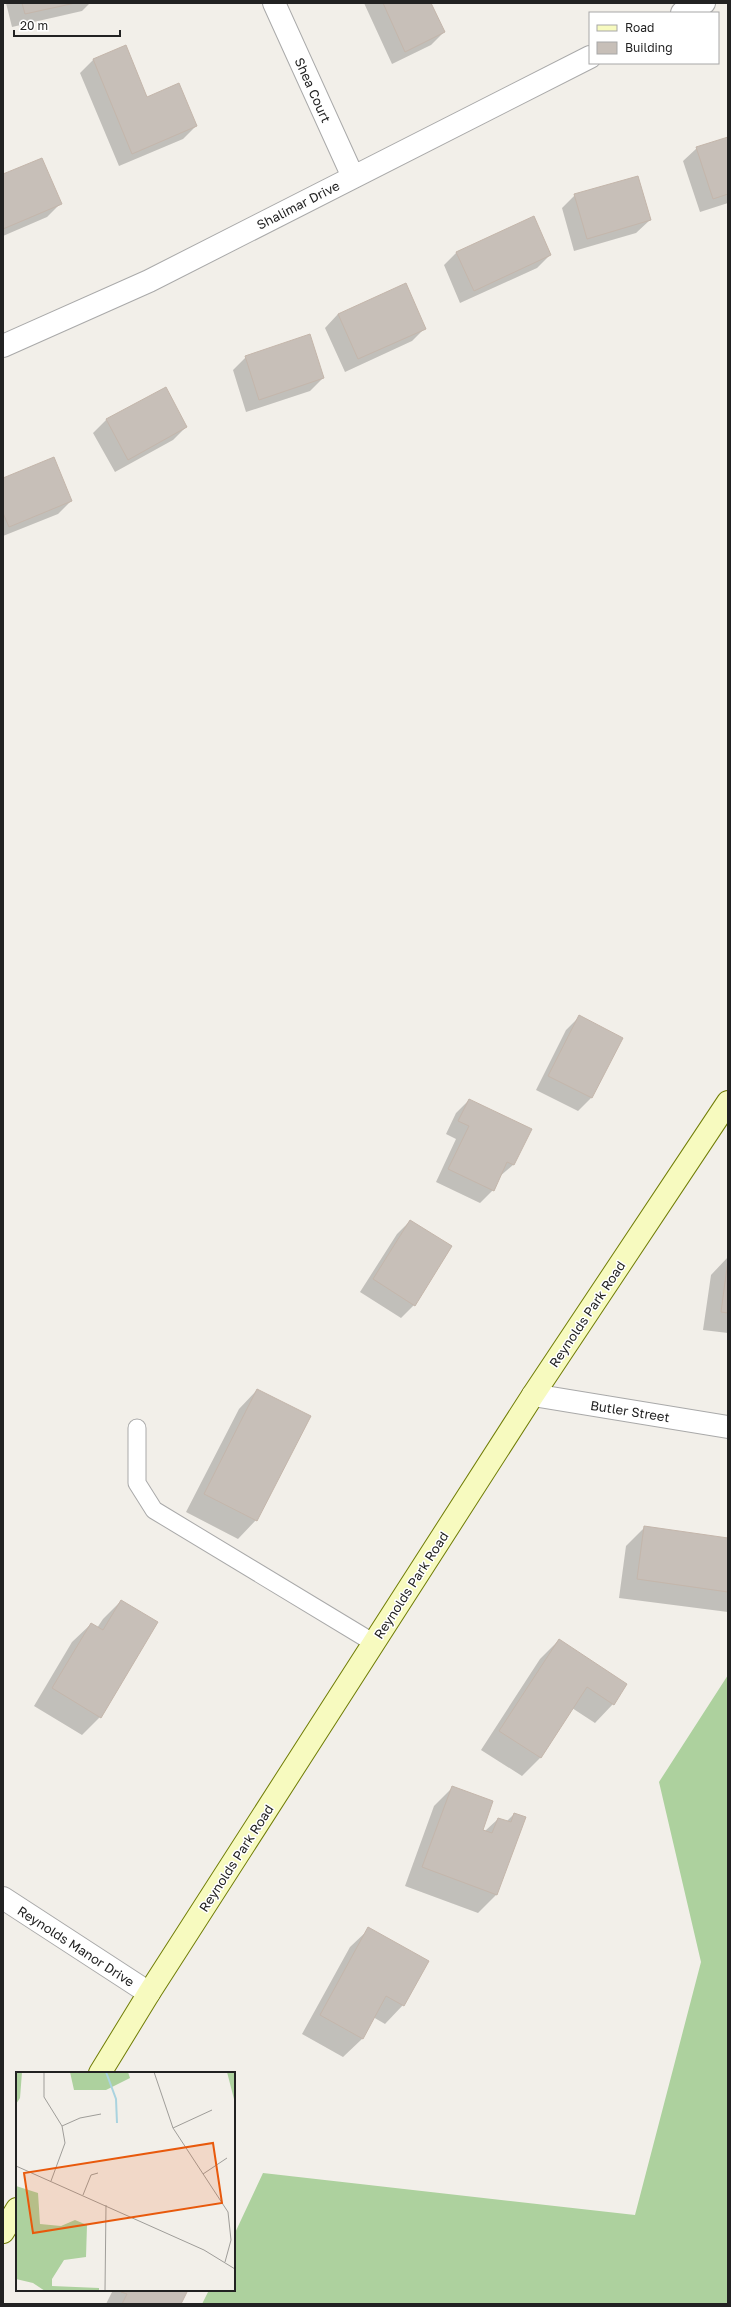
<svg xmlns="http://www.w3.org/2000/svg" width="731" height="2307" viewBox="0 0 731 2307" font-family="'Golos Text',sans-serif">
	<style>
		.forest { fill: #add19e }
		.shadow { fill: #0003 }
		.building { fill: #c7bfb8; stroke: #c4b6ab }
		.lines { fill: none; stroke-linecap: round; stroke-linejoin: round }
		.lane-casing { stroke: #a9a9a9; stroke-width: 19 }
		.street-casing { stroke: #a9a9a9; stroke-width: 24 }
		.secondary-casing { stroke: #707d05; stroke-width: 24 }
		.lane { stroke: #fff; stroke-width: 17 }
		.street { stroke: #fff; stroke-width: 22 }
		.secondary { stroke: #f7fabf; stroke-width: 22 }
		.labels { text-anchor: middle; stroke-width: 3; stroke-linejoin: round; paint-order: stroke }
		.street-label { font-size: 13px; fill: #222; stroke: #fff }
		.inset-river { fill: none; stroke: #aad3df; stroke-width: 2 }
		.inset-road { fill: none; stroke: #9f9d99; stroke-width: 1 }
		.view { fill: #e8590c; fill-opacity: 0.15; stroke: #e8590c; stroke-width: 2 }
		.inset-edge { fill: none; stroke: #222; stroke-width: 2 }
	</style>
	<rect width="100%" height="100%" fill="#f2efe9"/>
	<!-- forest -->
	<path class="forest" d="M728 1675V2304H202L209 2290H234V2235L263 2173 635 2215 701 1962 659 1782Z"/>
	<!-- shadow -->
	<path class="shadow" d="M6 3H90L82 11 12 27Z
		M364 3H430L444 32 431 45 392 64Z
		M125 47 147 98 196 126 183 139 119 166 80 73 93 60Z
		M728 138V203L700 212 683 161 697 148Z
		M3 175 60 204 47 217 3 236Z
		M575 195 650 220 636 233 574 251 562 208Z
		M457 252 550 255 537 268 460 303 444 265Z
		M338 314 425 328 412 341 345 372 325 328Z
		M246 357 323 378 310 391 246 412 233 370Z
		M106 420 186 427 173 440 115 472 93 433Z
		M3 479 71 501 58 514 3 536Z
		M579 1017 621 1038 591 1098 578 1111 536 1090 566 1030Z
		M469 1100 530 1130 513 1165 499 1177 493 1190 480 1203 436 1182 456 1139 446 1134 456 1113Z
		M410 1221 451 1247 414 1305 401 1318 360 1292 397 1234Z
		M728 1257V1333L703 1330 711 1275Z
		M257 1390 256 1520 238 1539 186 1512 239 1409Z
		M645 1527 728 1539V1612L619 1598 626 1546Z
		M121 1601 100 1717 82 1735 34 1706 72 1642 91 1624 97 1628 103 1619Z
		M559 1640 613 1704 595 1723 572 1708 540 1758 522 1776 481 1750 540 1659Z
		M453 1787 482 1830 485 1831 498 1819 506 1822 514 1814 497 1894 478 1913 405 1886 434 1806Z
		M369 1929 403 2005 385 2024 373 2017 362 2039 343 2057 302 2034 350 1947Z
		M113 2290H187L180 2304H106Z"/>
	<!-- building -->
	<path class="building" d="M22 3H75L25 14Z
		M383 3H431L445 32 405 52Z
		M126 45 147 97 179 83 197 126 132 154 93 59Z
		M728 137V194L713 199 696 147Z
		M42 158 62 204 3 229V174Z
		M638 176 651 220 587 239 574 194Z
		M534 216 551 255 474 291 456 252Z
		M406 283 426 329 358 359 338 314Z
		M310 334 324 378 259 400 245 356Z
		M166 387 187 427 128 460 106 419Z
		M54 457 72 501 9 527 3 513V478Z
		M579 1015 623 1038 592 1098 548 1076Z
		M469 1099 532 1129 514 1165 507 1162 494 1191 448 1169 469 1126 458 1121Z
		M410 1220 452 1246 415 1306 373 1279Z
		M728 1260V1313L721 1312Z
		M257 1389 311 1416 257 1521 204 1494Z
		M644 1526 728 1538V1592L637 1579Z
		M121 1600 158 1622 101 1718 52 1688 91 1623 103 1630Z
		M559 1639 627 1684 614 1705 587 1687 541 1758 499 1731Z
		M452 1786 493 1801 483 1830 492 1833 498 1818 511 1822 514 1813 526 1817 497 1895 422 1867Z
		M368 1927 429 1961 404 2006 386 1996 363 2039 320 2015Z
		M122 2290H188L181 2304H122L127 2294 121 2292Z"/>
	<g class="lines">
		<defs>
			<path id="lane" d="M137 1428V1483L154 1510 374 1643"/>
			<path id="street" d="M274 3 353 177
				M682 13 704 3
				M3 346 149 281 590 57
				M533 1395 728 1427
				M3 1898 149 1993"/>
			<path id="secondary" d="M100 2073 149 1993 533 1395 728 1102
				M3 2232 17 2209"/>
		</defs>
		<!-- lane casing -->
		<use href="#lane" class="lane-casing"/>
		<!-- street casing -->
		<use href="#street" class="street-casing"/>
		<!-- secondary casing -->
		<use href="#secondary" class="secondary-casing"/>
		<!-- lane -->
		<use href="#lane" class="lane"/>
		<!-- street -->
		<use href="#street" class="street"/>
		<!-- secondary -->
		<use href="#secondary" class="secondary"/>
	</g>
	<g class="labels">
		<!-- street labels -->
		<g class="street-label">
			<text transform="translate(313 90) rotate(66)" y="5">Shea Court</text>
			<text transform="translate(298 205) rotate(-27)" y="5">Shalimar Drive</text>
			<text transform="translate(587 1314) rotate(-56)" y="5">Reynolds Park Road</text>
			<text transform="translate(630 1411) rotate(9)" y="5">Butler Street</text>
			<text transform="translate(411 1585) rotate(-57)" y="5">Reynolds Park Road</text>
			<text transform="translate(236 1858) rotate(-57)" y="5">Reynolds Park Road</text>
			<text transform="translate(76 1946) rotate(33)" y="5">Reynolds Manor Drive</text>
		</g>
	</g>
	<!-- overview -->
	<g transform="translate(16 2072)">
		<rect width="219" height="219" fill="#f2efe9"/>
		<path d="M0 0H6L4 26 0 32ZM54 0H112L114 6 90 18H58ZM211 0H219V31ZM0 114 22 121 24 152 45 154 59 148 71 153 70 185 48 188 36 207V214L83 216V219H29L17 211 0 207Z" fill="#add19e"/>
		<path class="inset-river" d="M90 0 100 27 101 51"/>
		<path class="inset-road" d="M28 0V25L46 54 49 71 35 109M138 0 157 56 212 140 215 168 209 190M46 54 64 46 85 42M157 56 196 38M0 94 188 178 219 197M187 102 211 86M67 123 75 103 82 101M89 219 90 133"/>
		<path class="view" d="M197 71 206 131 17 161 8 101Z"/>
		<rect width="219" height="219" class="inset-edge"/>
	</g>
	<!-- border -->
	<rect width="731" height="2307" fill="none" stroke="#222222" stroke-width="8"/>
	<!-- legend -->
	<rect x="589" y="12" width="130" height="52" fill="#ffffff" stroke="#a7a7a7"/>
	<rect x="597" y="25" width="20" height="6" fill="#f7fabf" stroke="#a7a7a7"/>
	<text x="625" y="32" font-size="12" fill="#222222">Road</text>
	<rect x="597" y="42" width="20" height="12" fill="#c7bfb8" stroke="#a7a7a7"/>
	<text x="625" y="52" font-size="12" fill="#222222">Building</text>
	<!-- scale -->
	<path d="M14 30v6h106v-6" fill="none" stroke="#222222" stroke-width="2"/>
	<text x="20" y="30" font-size="12" fill="#222222" stroke="#ffffff" stroke-width="3" paint-order="stroke">20 m</text>
</svg>
